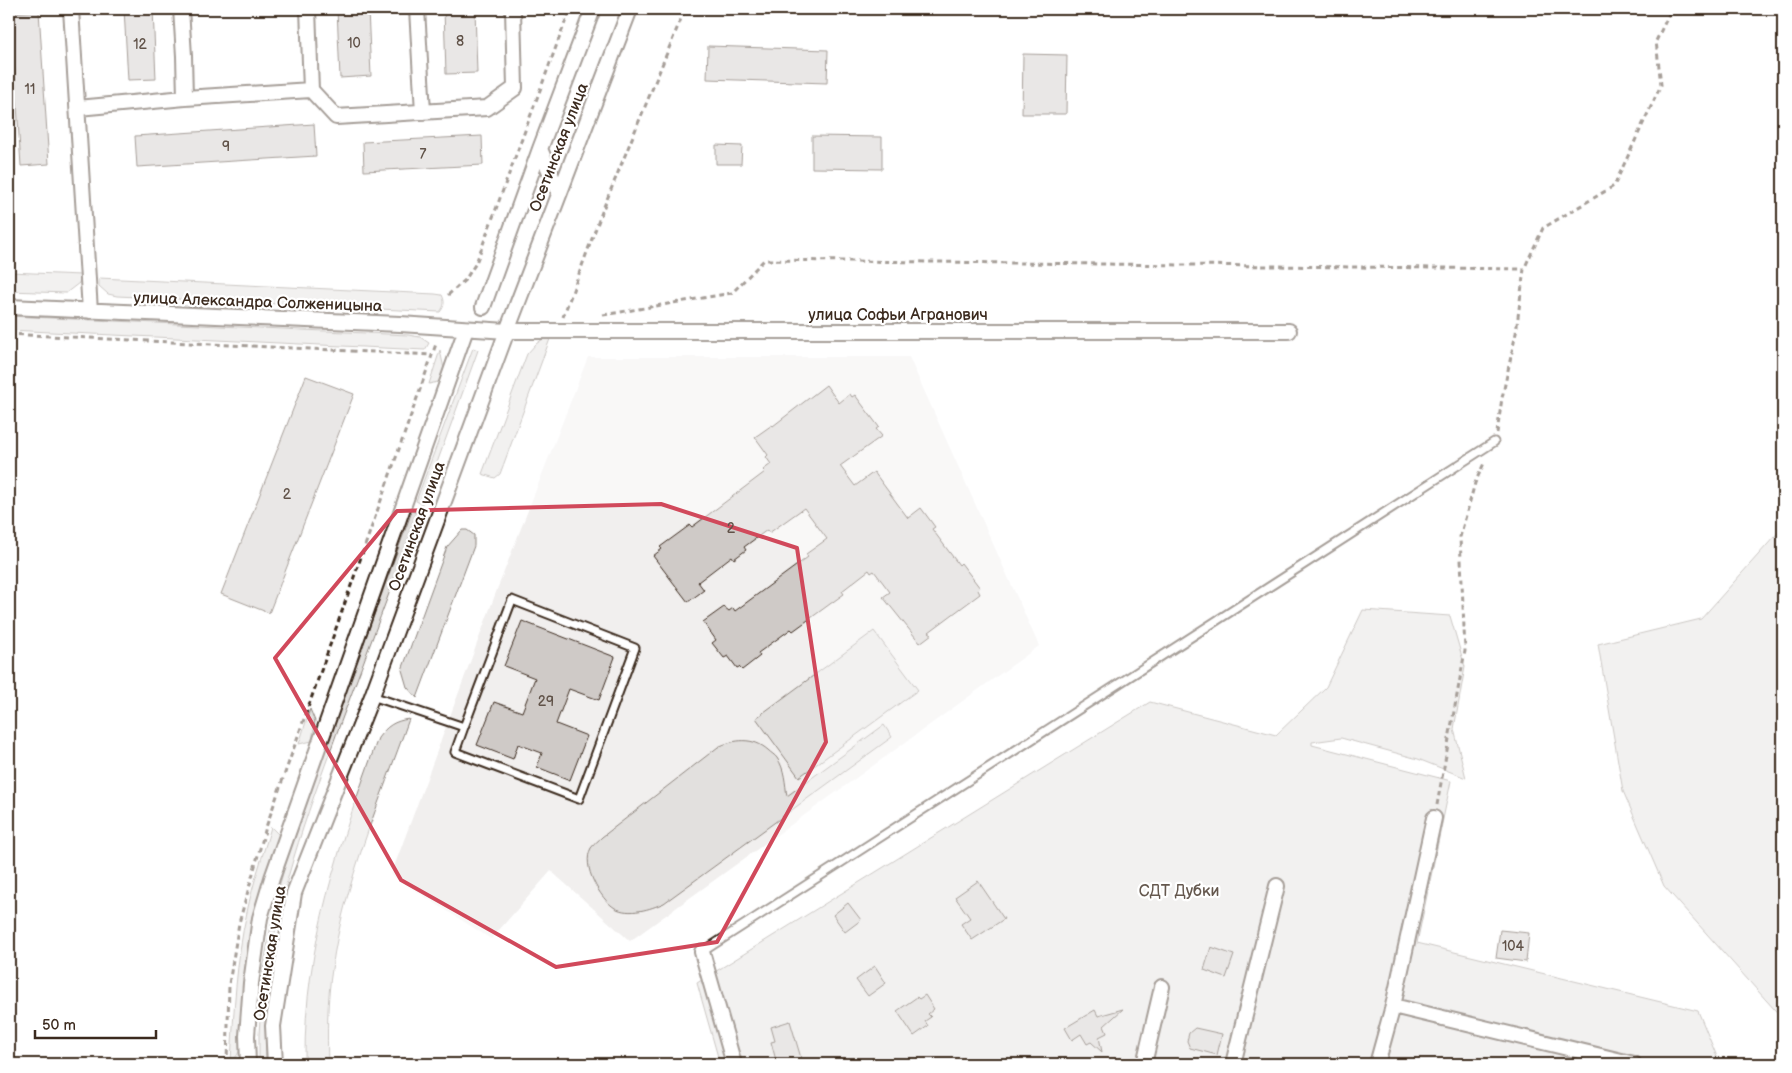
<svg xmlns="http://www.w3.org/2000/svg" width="1792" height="1073" viewBox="0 0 1792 1073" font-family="'Balsamiq Sans',sans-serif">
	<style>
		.built { fill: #f1efee }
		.green { fill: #e2e0de; stroke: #8e857e }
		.building { fill: #cfcac7; stroke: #3b2a1e }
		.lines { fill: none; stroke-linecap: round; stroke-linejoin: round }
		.service-casing { stroke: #3b2a1e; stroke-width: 11 }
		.minor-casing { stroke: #3b2a1e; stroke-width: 18 }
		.path { stroke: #3b2a1e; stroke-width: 3; stroke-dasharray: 5 4; stroke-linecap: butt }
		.service { stroke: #fff; stroke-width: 7 }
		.minor { stroke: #fff; stroke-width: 14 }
		.marked { fill: none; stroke: #d1495b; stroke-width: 4; stroke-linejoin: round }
		.labels { text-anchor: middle; stroke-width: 4.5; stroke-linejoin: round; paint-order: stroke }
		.number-label { font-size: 14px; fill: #605248 }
		.street-label { font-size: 16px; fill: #3b2a1e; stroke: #fff }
		.park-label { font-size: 16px; fill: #65584e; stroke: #fff }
	</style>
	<rect width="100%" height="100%" fill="#fff"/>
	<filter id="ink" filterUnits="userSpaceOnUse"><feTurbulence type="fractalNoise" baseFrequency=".02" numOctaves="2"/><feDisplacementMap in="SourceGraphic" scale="10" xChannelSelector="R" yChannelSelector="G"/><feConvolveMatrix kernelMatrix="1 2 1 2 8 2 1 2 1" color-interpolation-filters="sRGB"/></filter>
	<g filter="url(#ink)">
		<!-- built -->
		<path class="built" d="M588 357H909L1039 646 630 941 551 871 491 939 391 875 498 587Z"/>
		<!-- green -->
		<path class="green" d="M9 272 81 275 79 283 66 293 9 291Z
			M99 278 435 294 442 295C445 301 445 306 440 312L117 296 108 294 99 286Z
			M9 316 408 335 420 337 429 343 425 350 9 330Z
			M543 339H550L500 474 495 478 482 474 527 354 536 344Z
			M473 348 478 350 477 353 422 504 416 501Z
			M440 350 444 369 442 381 429 384Z
			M412 511 419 513C393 582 368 651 342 719 312 801 280 883 269 970 265 1001 265 1033 266 1064H259V1035L263 969 276 898 294 834Z
			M1783 527V1019L1664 886 1623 791 1598 644 1701 619Z
			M462 530H467L474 535V546L417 698 407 687 402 670 447 547Z
			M1363 610 1450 616 1465 667 1454 729 1466 778 1418 759 1341 738 1312 742V745L1451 781 1417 943 1698 1011 1720 1064H720L697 983 1150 702 1276 735 1326 687Z
			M874 631 918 690 799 777 756 718Z
			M310 709 315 721 312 741 299 744Z
			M409 719C380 801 344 883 332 969 327 1001 327 1033 328 1064H307L305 1059C304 947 340 842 378 738 387 726 394 721 409 719Z
			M884 725 892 737 664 903C651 909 629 916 615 908 600 899 581 866 591 848 594 844 599 840 602 837L718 747C735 739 753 737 768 750 771 753 775 755 777 758 785 769 785 784 787 796Z
			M271 827 281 837 242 1041C240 1049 239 1056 231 1061 234 1011 236 961 247 912 253 883 263 855 271 827Z"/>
		<!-- building -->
		<path class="building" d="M124 9H153L156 79 128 80Z
			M337 9H368L371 76 340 78Z
			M444 9H475L477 73 446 74Z
			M39 11 49 164 21 166 11 13Z
			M708 46 828 50 827 83 707 79Z
			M1023 54 1067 55 1066 114H1022Z
			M314 124 316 156 137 167 135 136Z
			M482 136 483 165 364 171 363 142Z
			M812 136 882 137V169L812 168Z
			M716 145 742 146 741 164H716Z
			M306 376 354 394 269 613 221 594Z
			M826 385 839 403 850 394 852 397 855 395 879 427 876 429 882 436 840 466 855 486 874 472 908 518 921 508 935 527 932 529 959 565 961 563 980 588 978 590 980 594 929 632 932 634 920 643 883 597 890 592 874 571 871 573 869 570 842 591 844 594 830 604 793 631 791 629 758 653 760 656 742 670 739 667 737 668 728 656 724 658 712 643 716 640 703 622 724 607 729 611 733 608 735 611 808 557 806 554 827 539 804 508 769 533 767 530 744 547 746 550 734 559 732 556 698 582 704 590 688 602 653 556 662 549 660 547 690 525 692 527 765 472 763 470 771 464 766 457 768 455 755 437 772 425 773 426Z
			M522 621 615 657 599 700 569 689 556 724 587 736 570 780 537 767 542 753 518 744 513 759 477 745 494 702 522 712 535 678 504 666Z
			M978 881 1004 919 972 940 961 924 970 918 955 897Z
			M848 903 861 920 845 932 833 915Z
			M1500 930 1529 933 1526 962 1496 958Z
			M1211 947 1234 955 1226 978 1204 970Z
			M875 966 886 983 868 996 856 980Z
			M925 995 934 1009 928 1014 931 1017 925 1021 928 1026 914 1036 897 1011 917 997 919 999Z
			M1123 1009 1104 1026 1107 1033 1099 1037 1102 1052 1091 1042 1087 1044 1081 1034 1072 1040 1065 1028 1095 1010 1098 1016Z
			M790 1021 801 1058 777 1064 771 1042 775 1041 771 1027Z
			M1195 1028 1222 1034 1217 1055 1190 1048 1187 1041 1189 1033Z"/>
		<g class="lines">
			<defs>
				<path id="service" d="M372 696 464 727 512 600 635 648 579 799 455 752 464 727
					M702 952 1494 442"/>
				<path id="minor" d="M71 9 90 311
					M181 9 184 56 185 98
					M308 9 311 90
					M417 9 423 112
					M78 108 185 98 311 90 336 117 487 108 515 88 513 9
					M540 149 559 193
					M9 307 400 324 507 331H1289
					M483 307 540 149 593 9
					M702 952 734 1064
					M1393 1006 1634 1064
					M248 1064 247 1036 251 983 260 918 272 878 466 329
					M275 1064 273 1026 294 893 372 696 507 331 630 9
					M1144 1064 1162 987
					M1233 1064 1277 886
					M1377 1064 1393 1006 1434 818"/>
			</defs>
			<!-- service casing -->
			<use href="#service" class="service-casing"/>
			<!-- minor casing -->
			<use href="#minor" class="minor-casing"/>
			<!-- path -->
			<path class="path" d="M448 295 465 280 476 263 570 9
				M603 315 732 293 764 260 1524 269
				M563 317 603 209 685 9
				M9 334 432 355
				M1497 433 1502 398 1516 333 1524 269 1543 228 1614 186 1661 85 1656 41 1670 12 1680 9
				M1437 805 1465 651 1460 537 1475 483 1485 461
				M227 1064 229 984 239 923 266 827 436 344"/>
			<!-- service -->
			<use href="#service" class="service"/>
			<!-- minor -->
			<use href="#minor" class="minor"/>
		</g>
	</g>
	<!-- marked area -->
	<path d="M0 0H1792V1073H0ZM661 504 797 548 826 742 717 942 556 967 401 880 275 658 397 511Z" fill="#fff" fill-opacity=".55" fill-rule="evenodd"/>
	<path class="marked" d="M661 504 797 548 826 742 717 942 556 967 401 880 275 658 397 511Z"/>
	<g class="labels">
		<!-- number labels -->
		<g class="number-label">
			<text x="460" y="46">8</text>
			<text x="354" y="48">10</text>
			<text x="140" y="49">12</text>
			<text x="30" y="94">11</text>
			<text x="226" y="151">9</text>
			<text x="423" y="159">7</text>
			<text x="287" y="499">2</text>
			<text x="731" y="533">2</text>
			<text x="546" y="706">29</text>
			<text x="1513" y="951">104</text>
		</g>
		<!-- street labels -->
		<g class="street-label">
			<text transform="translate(558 147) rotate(-69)" y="6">Осетинская улица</text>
			<text transform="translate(258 301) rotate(2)" y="6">улица Александра Солженицына</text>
			<text x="898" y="320">улица Софьи Агранович</text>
			<text transform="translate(416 526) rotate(-70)" y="6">Осетинская улица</text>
			<text transform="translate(269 953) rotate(-81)" y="6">Осетинская улица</text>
		</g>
		<!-- park labels -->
		<g class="park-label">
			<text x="1179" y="896">СДТ Дубки</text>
		</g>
	</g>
	<!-- margin -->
	<rect width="1792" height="1073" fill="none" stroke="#fff" stroke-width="30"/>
	<rect x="15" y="15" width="1762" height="1043" fill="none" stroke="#3b2a1e" stroke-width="2" filter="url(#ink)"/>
	<!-- scale -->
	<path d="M35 1030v8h121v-8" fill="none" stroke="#3b2a1e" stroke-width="2.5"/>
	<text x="42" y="1030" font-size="15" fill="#3b2a1e" stroke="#ffffff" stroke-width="4" paint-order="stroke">50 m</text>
</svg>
